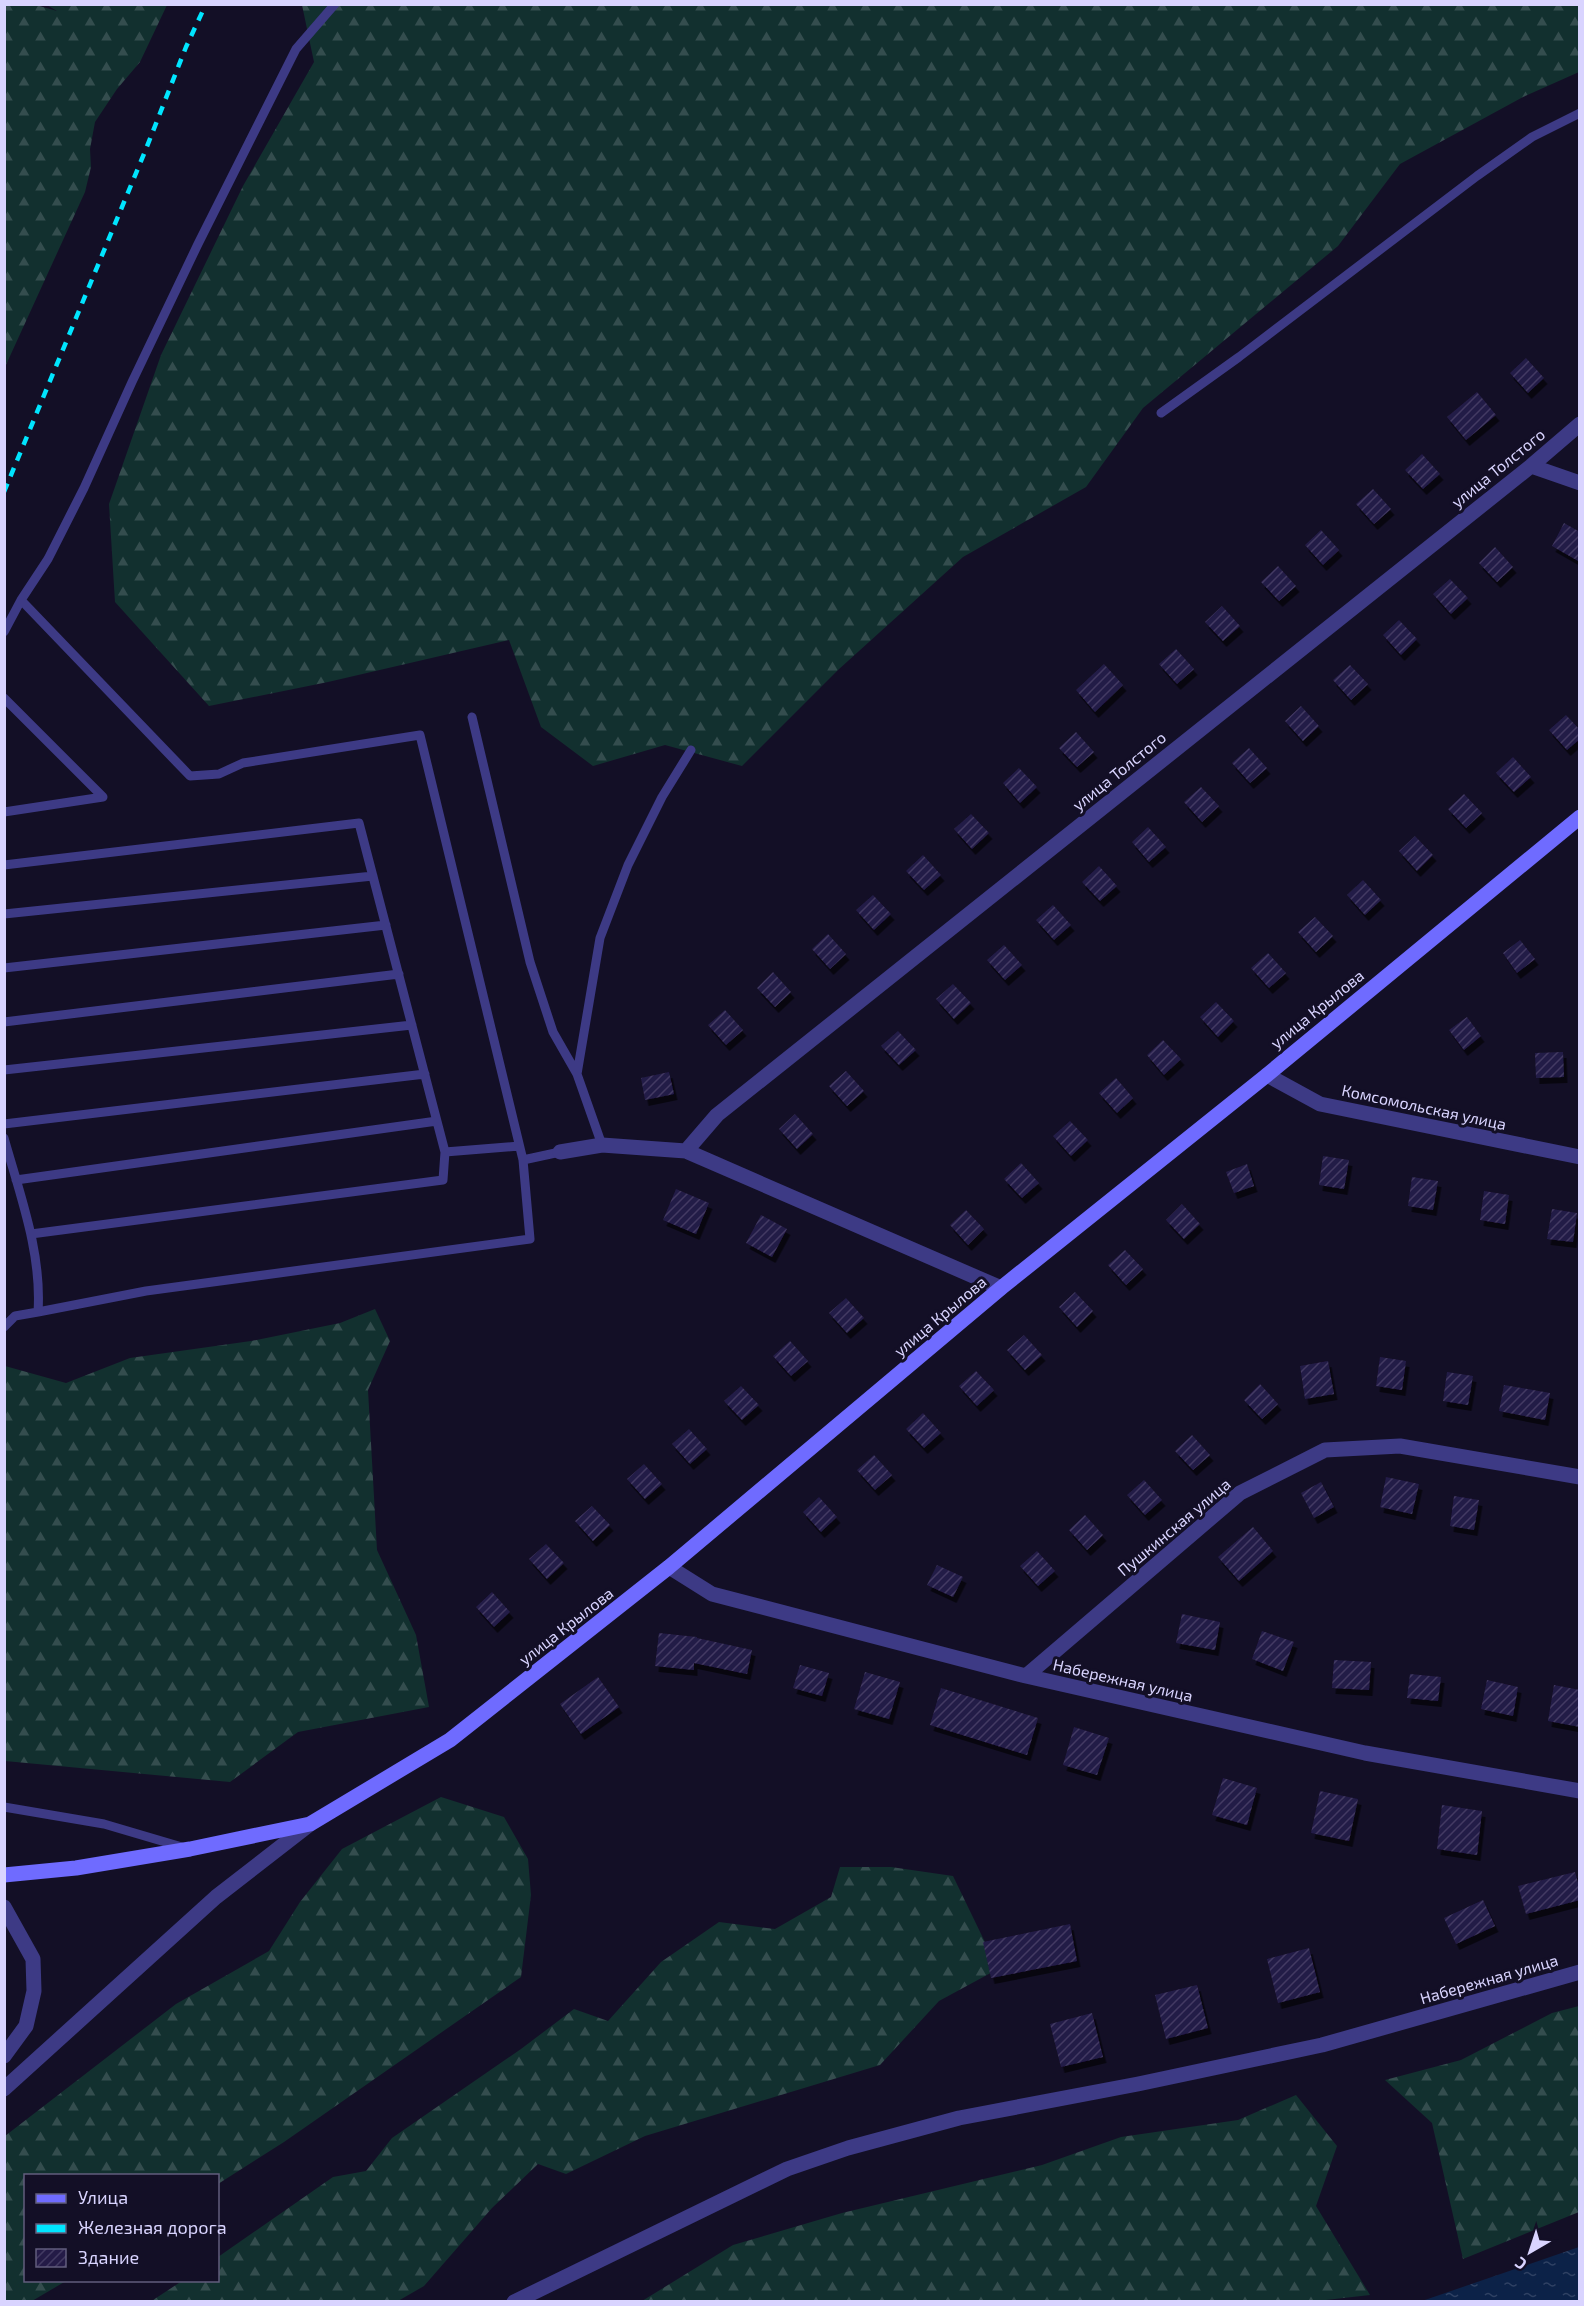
<svg xmlns="http://www.w3.org/2000/svg" width="1584" height="2306" viewBox="0 0 1584 2306" font-family="'Exo 2',sans-serif">
	<style>
		.forest { fill: url(#forest-firs) }
		.water { fill: url(#water-ripples) }
		.building { fill: url(#building-hatch); filter: url(#shadow) }
		.lines { fill: none; stroke-linecap: round; stroke-linejoin: round }
		.service { stroke: #3d3a85; stroke-width: 9 }
		.minor { stroke: #3d3a85; stroke-width: 15 }
		.tertiary { stroke: #3d3a85; stroke-width: 15 }
		.secondary { stroke: #6f6bff; stroke-width: 15 }
		.rail { stroke: #00e5ff; stroke-width: 4.5; stroke-dasharray: 9 8; stroke-linecap: butt }
		.labels { text-anchor: middle; stroke-width: 6; stroke-linejoin: round; paint-order: stroke }
		.street-label { font-size: 16px; fill: #d9d4ff; stroke: #130f26 }
	</style>
	<defs>
		<pattern id="forest-firs" width="22" height="20" patternUnits="userSpaceOnUse" patternTransform="scale(1.5)"><rect width="22" height="20" fill="#12302f"/><path d="M5 1l3.5 6h-7zM16 11l3.5 6h-7z" fill="#344d4e"/></pattern>
		<pattern id="water-ripples" width="26" height="14" patternUnits="userSpaceOnUse" patternTransform="scale(1.5)"><rect width="26" height="14" fill="#0c2248"/><path d="M2 4q2-2 4 0t4 0M15 11q2-2 4 0t4 0" fill="none" stroke="#2f4163"/></pattern>
		<pattern id="building-hatch" width="6" height="6" patternUnits="userSpaceOnUse" patternTransform="scale(1.5)"><rect width="6" height="6" fill="#241b47"/><path d="M-1 1l2-2M0 6l6-6M5 7l2-2" fill="none" stroke="#433b63"/></pattern>
		<filter id="shadow"><feDropShadow dx="3.5" dy="6" stdDeviation="0" flood-color="#0009"/></filter>
	</defs>
	<rect width="100%" height="100%" fill="#130f26"/>
	<!-- forest -->
	<path class="forest" d="M5 4 36 5 57 11 47 5H167L140 62 117 89 95 122 90 149 91 167 85 192 5 367Z
		M302 5H1579V72L1523 97 1400 164 1338 246 1143 408 1086 487 963 557 838 670 742 766 665 745 593 766 541 727 509 640 328 682 209 706 115 602 109 504 161 355 243 186 314 62Z
		M375 1309 390 1341 368 1390 377 1550 416 1635 429 1707 298 1732 230 1782 5 1761V1366L66 1383 130 1358 251 1341 340 1323Z
		M441 1797 504 1817 528 1859 531 1895 521 1977 284 2142 218 2184V2176H26V2280L66 2281 32 2301H5V2136L176 2004 269 1951 300 1902 342 1849Z
		M840 1867H891L953 1876 998 1969 939 2001 880 2065 645 2136 566 2174 538 2164 492 2208 424 2286 398 2301 150 2302 182 2281 218 2280V2257L333 2177 366 2171 392 2138 521 2049 574 2009 608 2021 661 1962 719 1922 775 1929 831 1897Z
		M1579 2006V2212L1463 2259 1432 2123 1385 2080 1461 2060 1552 2013Z
		M1296 2095 1337 2146 1316 2206 1370 2295 1308 2302 642 2301 733 2245 842 2213 1042 2165 1121 2137 1238 2120Z"/>
	<!-- water -->
	<path class="water" d="M1579 2247V2301H1422Z"/>
	<!-- building -->
	<path class="building" d="M1526 358 1544 378 1528 393 1510 373Z
		M1477 392 1496 415 1466 440 1447 417Z
		M1422 454 1440 474 1423 489 1405 470Z
		M1373 489 1391 509 1374 524 1356 504Z
		M1564 523 1580 532V562L1552 546Z
		M1321 530 1339 550 1323 565 1305 545Z
		M1495 547 1513 567 1497 582 1479 563Z
		M1278 566 1296 586 1279 601 1261 582Z
		M1450 579 1468 598 1451 614 1433 594Z
		M1222 606 1240 626 1223 641 1205 622Z
		M1399 620 1417 639 1401 655 1383 635Z
		M1176 649 1194 669 1177 684 1159 664Z
		M1104 664 1123 685 1095 712 1076 690Z
		M1350 665 1368 684 1351 700 1333 680Z
		M1301 706 1319 726 1303 741 1285 721Z
		M1566 715 1580 730V739L1567 750 1549 730Z
		M1076 732 1094 752 1077 767 1059 748Z
		M1249 748 1267 768 1250 783 1232 763Z
		M1513 757 1531 777 1514 792 1496 773Z
		M1019 768 1037 787 1020 803 1003 783Z
		M1201 787 1219 806 1202 822 1184 802Z
		M1464 794 1482 813 1466 828 1448 809Z
		M971 814 989 833 972 849 954 829Z
		M1148 827 1166 847 1149 862 1132 842Z
		M1415 836 1433 855 1417 871 1399 851Z
		M923 855 941 875 924 890 906 871Z
		M1099 866 1117 886 1100 901 1082 882Z
		M1363 880 1381 900 1365 915 1347 895Z
		M873 895 891 914 874 930 856 910Z
		M1053 905 1071 925 1054 940 1036 920Z
		M1315 917 1333 936 1316 952 1298 932Z
		M828 934 846 954 830 969 812 949Z
		M1520 940 1535 959 1517 973 1503 953Z
		M1004 945 1022 965 1005 980 987 960Z
		M1268 953 1286 973 1269 988 1251 968Z
		M773 972 791 992 775 1007 757 988Z
		M953 984 971 1003 954 1019 936 999Z
		M1216 1002 1234 1021 1218 1037 1200 1017Z
		M725 1010 743 1030 726 1045 708 1025Z
		M1467 1017 1481 1036 1464 1050 1449 1030Z
		M898 1031 916 1050 899 1065 881 1046Z
		M1163 1040 1181 1059 1164 1075 1147 1055Z
		M1563 1052 1564 1077 1536 1078 1535 1053Z
		M846 1071 864 1091 847 1106 829 1086Z
		M669 1072 674 1094 645 1100 641 1078Z
		M1116 1078 1133 1098 1117 1113 1099 1093Z
		M795 1114 813 1134 797 1149 779 1129Z
		M1070 1121 1088 1140 1071 1156 1053 1136Z
		M1323 1156 1349 1160 1344 1189 1319 1185Z
		M1021 1163 1039 1183 1022 1198 1004 1179Z
		M1247 1164 1254 1186 1234 1193 1226 1172Z
		M1412 1177 1438 1181 1433 1210 1408 1206Z
		M676 1189 709 1203 696 1234 663 1220Z
		M1484 1191 1509 1195 1505 1224 1480 1220Z
		M1182 1204 1200 1224 1184 1239 1166 1220Z
		M1552 1209 1577 1213 1573 1242 1547 1239Z
		M966 1210 984 1229 968 1245 950 1225Z
		M761 1215 787 1229 772 1257 746 1243Z
		M1125 1250 1143 1269 1126 1285 1108 1265Z
		M1075 1292 1093 1311 1077 1327 1059 1307Z
		M846 1298 864 1318 847 1333 829 1313Z
		M1024 1335 1042 1355 1025 1370 1007 1350Z
		M790 1341 808 1361 791 1376 773 1356Z
		M1380 1357 1406 1361 1402 1390 1376 1386Z
		M1328 1361 1334 1394 1305 1399 1300 1366Z
		M976 1371 994 1390 977 1406 959 1386Z
		M1447 1372 1473 1376 1468 1405 1443 1401Z
		M1260 1384 1278 1404 1262 1419 1244 1400Z
		M1504 1385 1550 1393 1545 1420 1499 1411Z
		M741 1386 759 1405 742 1420 724 1401Z
		M923 1413 941 1433 924 1448 906 1429Z
		M689 1429 707 1449 690 1464 672 1444Z
		M1192 1435 1210 1455 1193 1470 1175 1451Z
		M874 1455 892 1475 875 1490 857 1470Z
		M644 1464 662 1484 645 1499 627 1479Z
		M1386 1477 1419 1484 1412 1514 1380 1507Z
		M1144 1480 1162 1500 1145 1515 1127 1495Z
		M1321 1482 1334 1507 1314 1518 1301 1493Z
		M1454 1496 1479 1500 1474 1530 1450 1526Z
		M819 1497 837 1517 821 1532 803 1512Z
		M592 1506 610 1525 593 1541 575 1521Z
		M1085 1515 1103 1535 1087 1550 1069 1530Z
		M1253 1527 1273 1551 1239 1581 1218 1557Z
		M546 1544 564 1563 547 1579 529 1559Z
		M1037 1551 1055 1571 1038 1586 1020 1566Z
		M937 1565 963 1577 953 1597 927 1585Z
		M492 1592 510 1612 494 1627 476 1607Z
		M1182 1614 1220 1622 1215 1650 1176 1643Z
		M1262 1631 1294 1642 1283 1671 1252 1659Z
		M659 1633 697 1637V1638L752 1650 747 1674 694 1663V1670L655 1666Z
		M1334 1660 1371 1662 1369 1690 1332 1688Z
		M800 1665 829 1673 822 1696 793 1688Z
		M865 1672 900 1682 889 1719 854 1709Z
		M1410 1674 1441 1677 1438 1701 1407 1698Z
		M598 1677 619 1707 581 1734 560 1704Z
		M1487 1680 1518 1687 1513 1716 1481 1709Z
		M1554 1685 1580 1690V1727L1548 1721Z
		M941 1688 1038 1718 1027 1755 930 1725Z
		M1074 1727 1109 1738 1097 1775 1063 1765Z
		M1223 1778 1257 1788 1247 1825 1212 1815Z
		M1320 1791 1358 1799 1349 1841 1311 1833Z
		M1442 1805 1482 1811 1477 1855 1437 1849Z
		M1575 1872 1580 1890V1900L1526 1914 1518 1886Z
		M1483 1900 1495 1926 1456 1944 1444 1918Z
		M1070 1924 1077 1961 991 1978 983 1942Z
		M1309 1948 1320 1992 1278 2003 1267 1959Z
		M1197 1985 1208 2028 1166 2039 1155 1995Z
		M1092 2013 1103 2057 1061 2067 1050 2024Z"/>
	<g class="lines">
		<!-- service -->
		<path class="service" d="M1161 413 1239 357 1477 176 1532 137 1580 113
			M21 600 190 776 219 774 243 763 420 735 523 1160 560 1152
			M4 632 21 600 48 559 84 488 132 382 198 244 296 49 335 4
			M4 698 103 797 4 812
			M472 717 530 962 553 1032 577 1074
			M4 865 359 823 445 1152 519 1146
			M4 914 373 876
			M4 968 386 925
			M4 1022 399 974
			M4 1070 412 1025
			M4 1124 425 1074
			M4 1138C20 1195 42 1253 38 1312L15 1316 4 1327
			M602 1145 577 1074 600 938 628 865 662 797 691 750
			M16 1180 437 1121
			M31 1234 443 1180 445 1152
			M38 1312 146 1291 530 1239 523 1160
			M4 1807 104 1824 182 1847"/>
		<!-- minor -->
		<path class="minor" d="M1531 466 1580 483
			M1267 1075 1320 1104 1580 1157
			M686 1151 717 1115 1531 466 1580 424
			M560 1152 602 1145 686 1151 1001 1288
			M669 1567 712 1594 1026 1676 1365 1753 1580 1791
			M1026 1676 1240 1493 1325 1450 1400 1446 1580 1477"/>
		<!-- tertiary -->
		<path class="tertiary" d="M4 1907 33 1959 34 1991 26 2026 4 2056
			M4 2089 216 1897 310 1824
			M514 2302 787 2169 848 2148 959 2118 1138 2084 1322 2045 1580 1972"/>
		<!-- secondary -->
		<path class="secondary" d="M4 1875 76 1868 190 1849 310 1824 450 1740 669 1567 1001 1288 1267 1075 1580 817"/>
		<!-- rail -->
		<path class="rail" d="M4 492 146 149 186 47 206 4"/>
	</g>
	<g class="labels">
		<!-- street labels -->
		<g class="street-label">
			<text transform="translate(1498 468) rotate(-39)" y="6">улица Толстого</text>
			<text transform="translate(1119 771) rotate(-39)" y="6">улица Толстого</text>
			<text transform="translate(1317 1009) rotate(-39)" y="6">улица Крылова</text>
			<text transform="translate(1424 1107) rotate(12)" y="6">Комсомольская улица</text>
			<text transform="translate(940 1316) rotate(-40)" y="6">улица Крылова</text>
			<text transform="translate(1174 1527) rotate(-40)" y="6">Пушкинская улица</text>
			<text transform="translate(566 1626) rotate(-38)" y="6">улица Крылова</text>
			<text transform="translate(1123 1680) rotate(13)" y="6">Набережная улица</text>
			<text transform="translate(1489 1979) rotate(-16)" y="6">Набережная улица</text>
		</g>
	</g>
	<!-- border -->
	<rect width="1584" height="2306" fill="none" stroke="#d9d4ff" stroke-width="12"/>
	<!-- legend -->
	<rect x="24" y="2174" width="195" height="108" fill="#130f26" stroke="#625e7d" stroke-width="1.5"/>
	<rect x="36" y="2194" width="30" height="9" fill="#6f6bff" stroke="#625e7d" stroke-width="1.5"/>
	<text x="78" y="2204" font-size="18" fill="#d9d4ff">Улица</text>
	<rect x="36" y="2224" width="30" height="9" fill="#00e5ff" stroke="#625e7d" stroke-width="1.5"/>
	<text x="78" y="2234" font-size="18" fill="#d9d4ff">Железная дорога</text>
	<rect x="36" y="2249" width="30" height="18" fill="url(#building-hatch)" stroke="#625e7d" stroke-width="1.5"/>
	<text x="78" y="2264" font-size="18" fill="#d9d4ff">Здание</text>
	<!-- north arrow -->
	<g transform="translate(1530 2252) rotate(219)" stroke="#130f26" stroke-width="4.5" paint-order="stroke">
	<path d="M0-4.5L10 22L0 15L-10 22Z" fill="#d9d4ff"/>
	<text y="-9" font-size="16" font-weight="bold" text-anchor="middle" fill="#d9d4ff">С</text>
	</g>
</svg>
